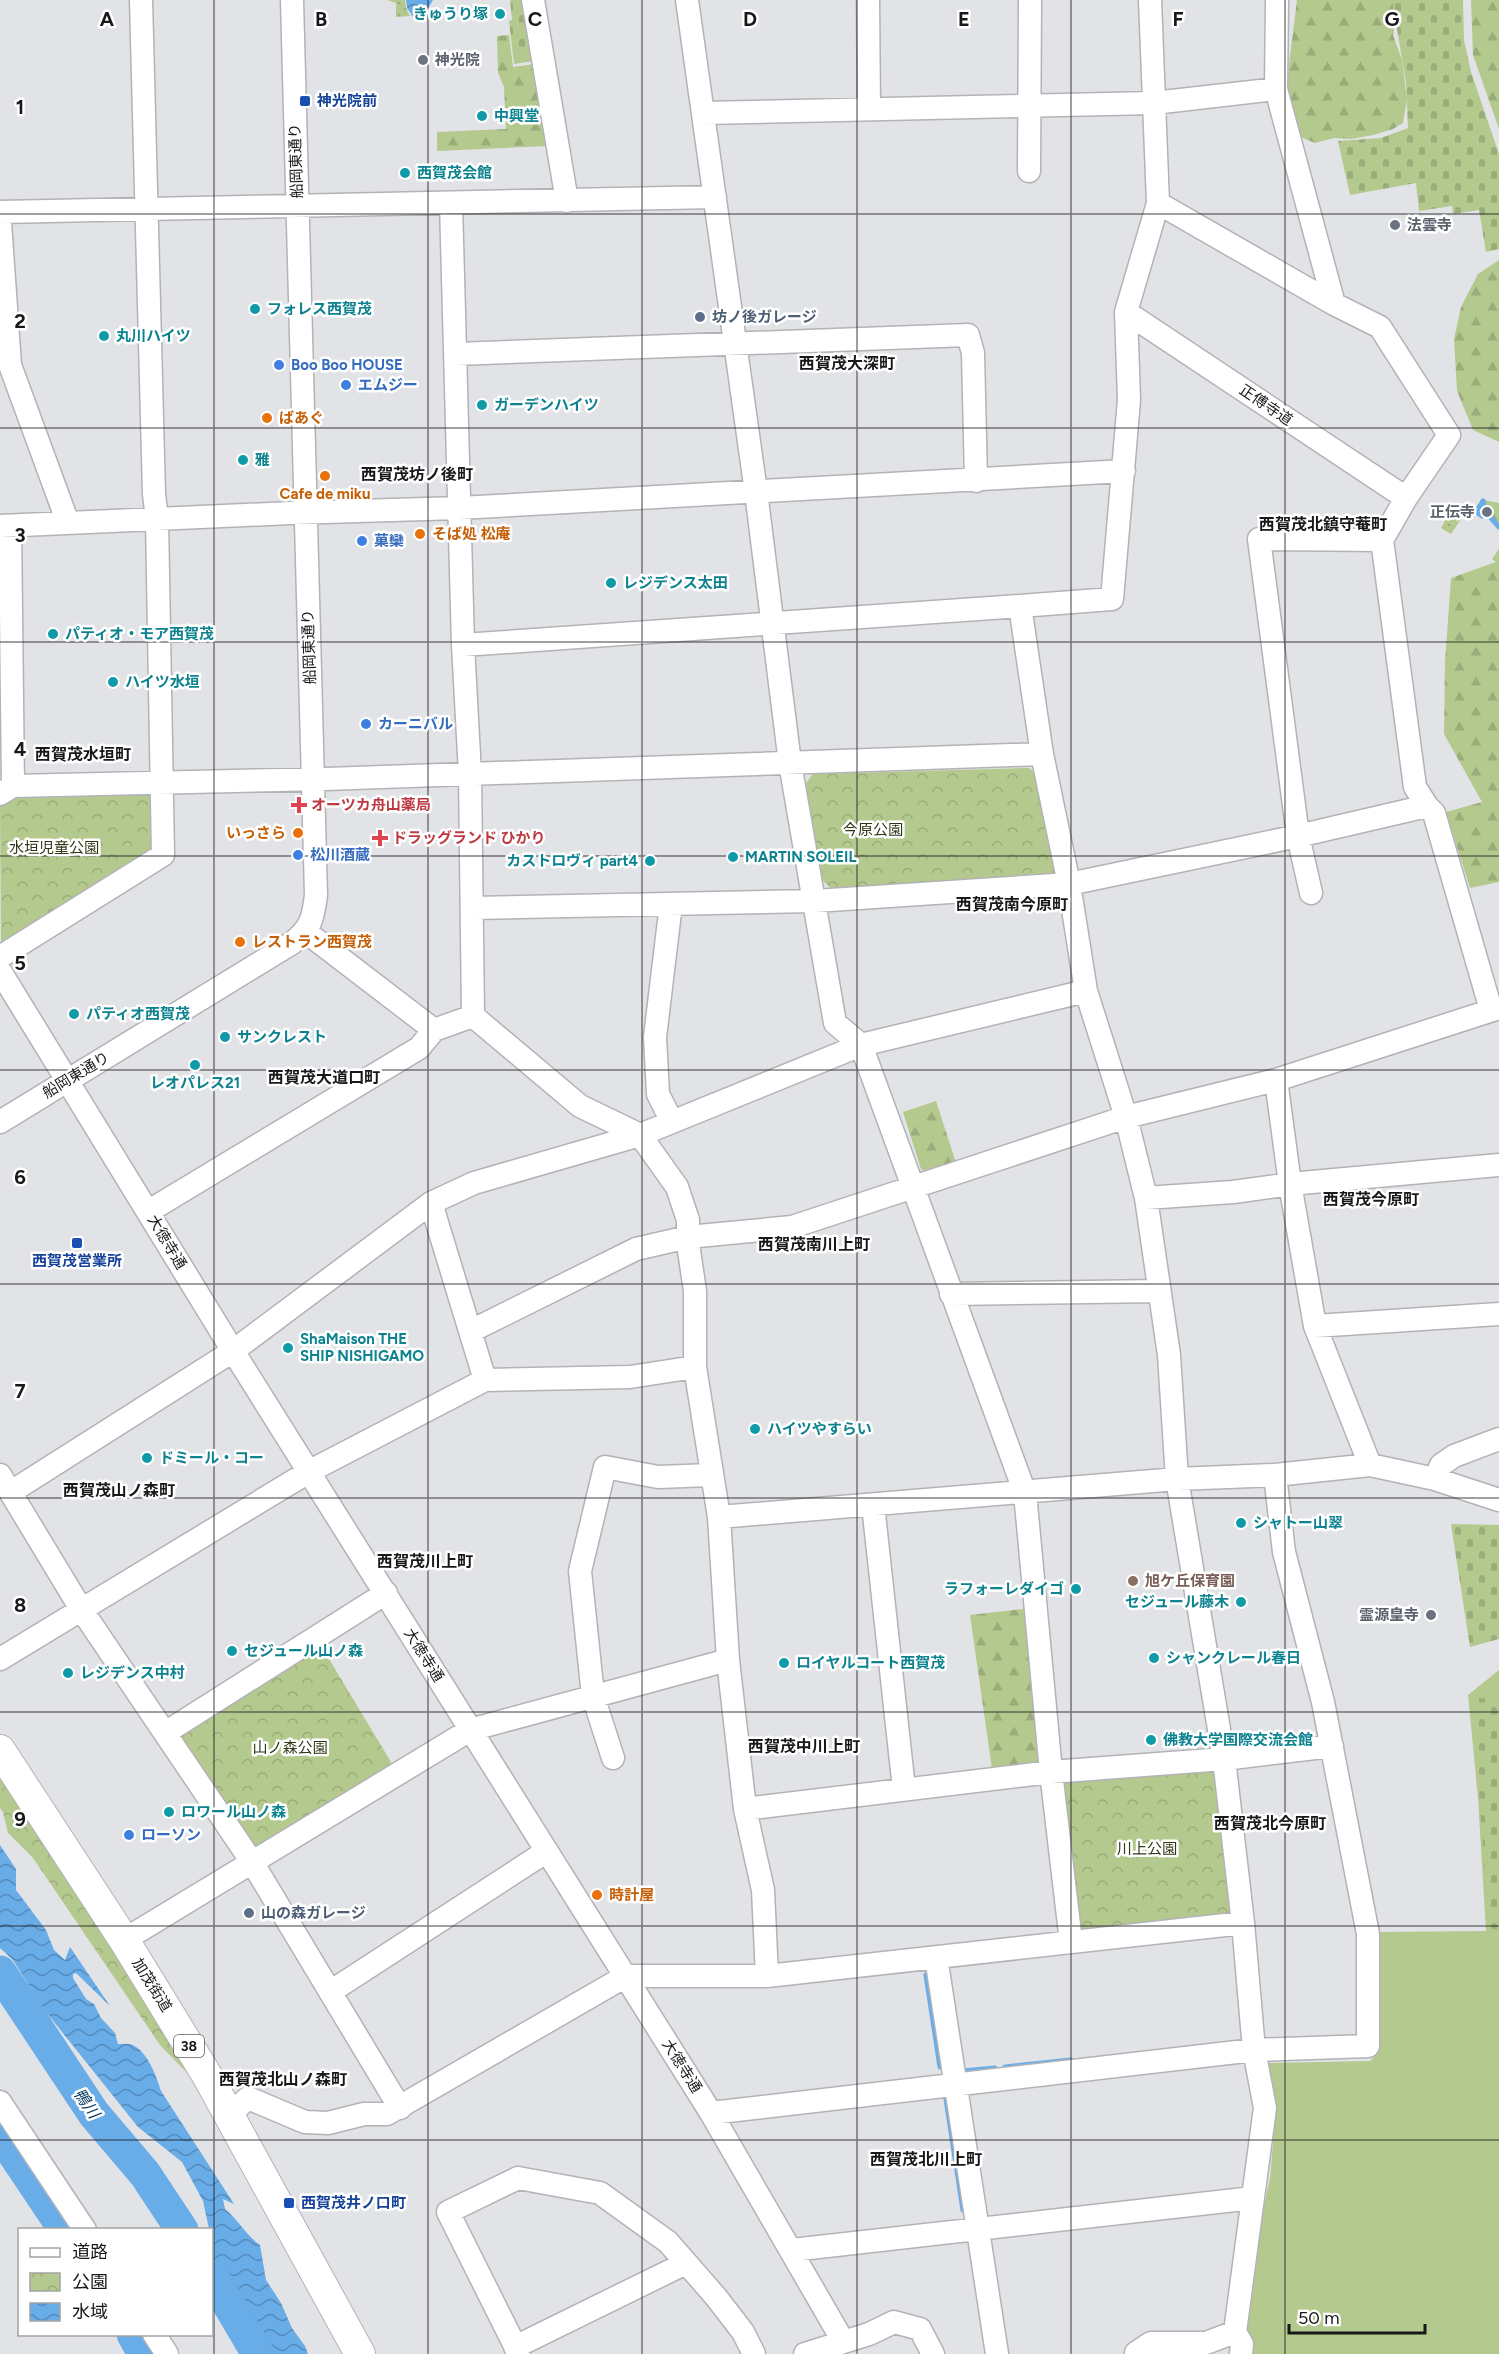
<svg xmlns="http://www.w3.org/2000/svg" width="1499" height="2354" viewBox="0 0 1499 2354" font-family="Figtree,'Noto Sans JP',sans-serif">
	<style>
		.grass { fill: #b4c98d }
		.forest { fill: url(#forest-firs) }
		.cemetery { fill: url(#cemetery-stones) }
		.park { fill: url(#park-crowns) }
		.garden { fill: url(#garden-dots) }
		.water { fill: url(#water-waves) }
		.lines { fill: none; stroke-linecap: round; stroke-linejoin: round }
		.stream { stroke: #68ace8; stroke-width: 5 }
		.river { stroke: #68ace8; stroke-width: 33 }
		.minor-casing { stroke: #b3b3b7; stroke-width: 25 }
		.major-casing { stroke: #b3b3b7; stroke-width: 32 }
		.minor { stroke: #fff; stroke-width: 22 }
		.major { stroke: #fff; stroke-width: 30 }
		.grid { fill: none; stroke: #18181a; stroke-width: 1.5; stroke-opacity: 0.55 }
		.culture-dot { fill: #0f9aa8; stroke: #fff; stroke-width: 2 }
		.worship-dot { fill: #6b7280; stroke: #fff; stroke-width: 2 }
		.transit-dot { fill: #1a4fb4; stroke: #fff; stroke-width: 2 }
		.service-dot { fill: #5c6f8a; stroke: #fff; stroke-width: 2 }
		.shop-dot { fill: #3f7fe0; stroke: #fff; stroke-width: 2 }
		.food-dot { fill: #e8710a; stroke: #fff; stroke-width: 2 }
		.health-dot { fill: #e0444e; stroke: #fff; stroke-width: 2 }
		.education-dot { fill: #8d6e63; stroke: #fff; stroke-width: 2 }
		.labels { text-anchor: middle; stroke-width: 5; stroke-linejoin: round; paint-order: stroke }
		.shield { fill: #fff; stroke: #5d5d5f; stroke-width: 1.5 }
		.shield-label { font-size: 14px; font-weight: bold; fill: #18181a }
		.culture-label { font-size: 15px; font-weight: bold; fill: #0d838f; stroke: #fff; text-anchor: start }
		.worship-label { font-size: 15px; font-weight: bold; fill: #5b616d; stroke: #fff; text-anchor: start }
		.transit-label { font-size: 15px; font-weight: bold; fill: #164399; stroke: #fff; text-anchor: start }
		.street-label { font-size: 15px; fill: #18181a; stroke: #fff }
		.service-label { font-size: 15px; font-weight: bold; fill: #4e5e75; stroke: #fff; text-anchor: start }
		.shop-label { font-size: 15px; font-weight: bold; fill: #366cbe; stroke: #fff; text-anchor: start }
		.food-label { font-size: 15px; font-weight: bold; fill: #c56008; stroke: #fff; text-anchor: start }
		.health-label { font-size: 15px; font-weight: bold; fill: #be3a42; stroke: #fff; text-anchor: start }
		.park-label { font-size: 15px; fill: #2e3816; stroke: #fff }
		.education-label { font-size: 15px; font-weight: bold; fill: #785e54; stroke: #fff; text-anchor: start }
		.neighbourhood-label { font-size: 16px; font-weight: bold; fill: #18181a; stroke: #fff }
		.water-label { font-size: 16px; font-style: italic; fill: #02385e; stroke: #fff }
		.grid-label { font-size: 20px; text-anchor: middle; font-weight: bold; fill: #18181a; stroke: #fff; stroke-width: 5; stroke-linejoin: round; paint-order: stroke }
	</style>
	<defs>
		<pattern id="forest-firs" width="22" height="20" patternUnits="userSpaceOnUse" patternTransform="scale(1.5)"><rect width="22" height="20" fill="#b4c98d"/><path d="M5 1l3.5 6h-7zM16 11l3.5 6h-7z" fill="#9aac79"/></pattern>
		<pattern id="cemetery-stones" width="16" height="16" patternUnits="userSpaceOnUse" patternTransform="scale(1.5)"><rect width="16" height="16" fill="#b4c98d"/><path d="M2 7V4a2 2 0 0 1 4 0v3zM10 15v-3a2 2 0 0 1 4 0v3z" fill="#9aac79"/></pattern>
		<pattern id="park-crowns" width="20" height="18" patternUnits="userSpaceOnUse" patternTransform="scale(1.5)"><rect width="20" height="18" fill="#b4c98d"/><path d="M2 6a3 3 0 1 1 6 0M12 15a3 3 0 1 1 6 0" fill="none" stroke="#9aac79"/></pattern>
		<pattern id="garden-dots" width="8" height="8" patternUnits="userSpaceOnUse" patternTransform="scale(1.5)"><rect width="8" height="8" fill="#b4c98d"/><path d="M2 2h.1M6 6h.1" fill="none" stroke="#9aac79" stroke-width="1.8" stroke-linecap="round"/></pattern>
		<pattern id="water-waves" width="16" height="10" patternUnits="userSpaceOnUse" patternTransform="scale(1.5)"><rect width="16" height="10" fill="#68ace8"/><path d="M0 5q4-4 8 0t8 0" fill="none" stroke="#558bbb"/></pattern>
	</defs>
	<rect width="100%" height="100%" fill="#e2e3e7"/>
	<!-- grass -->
	<path class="grass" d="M1499 1670V2354H1250L1247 2322 1259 2229 1270 2178 1276 2111 1267 2063 1370 2061 1376 2055 1379 1932 1486 1931 1478 1798 1468 1695Z"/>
	<!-- forest -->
	<path class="forest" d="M1297 0H1399L1393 35 1402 60 1407 99 1403 123 1393 129 1373 135 1351 139 1334 138 1315 143 1293 134 1287 80Z
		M1471 0H1499V129L1473 55Z
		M509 35 513 67 534 64 547 146 437 151V132L506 129 504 87 498 73 497 36Z
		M1499 260V442L1473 430 1457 391 1454 339 1461 307 1478 274Z
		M1484 500 1499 503V526L1486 510Z
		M1499 549V882L1470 888 1446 812 1482 802 1444 734 1445 662 1451 578 1496 562 1492 559Z
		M936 1101 957 1166 931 1175 921 1169 903 1112Z
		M1032 1608 1048 1770 993 1776 970 1615Z"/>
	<!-- cemetery -->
	<path class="cemetery" d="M510 0H524L534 61 514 64 509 21 512 20Z
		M1392 0H1463L1464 40 1471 72 1499 154V249L1486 252 1479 210 1453 214 1452 206 1419 211 1416 183 1350 195 1338 141 1381 138 1408 128 1406 83Z
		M1451 1524 1499 1525V1639L1470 1647Z
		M1499 1697V1930L1489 1928 1472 1699Z"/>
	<!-- park -->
	<path class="park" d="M1029 768 1039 775 1058 867 1050 878 833 890 823 881 805 784 813 774Z
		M154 790 152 850 1 943 0 804 13 795Z
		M314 1648 323 1649 391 1762 388 1770 261 1850 251 1848 180 1744 181 1733Z
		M1209 1765 1219 1772 1235 1908 1225 1919 1083 1934 1075 1926 1060 1787 1065 1778Z
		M0 1768 194 2080 160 2045 33 1858 8 1833 3 1812 0 1808Z"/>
	<!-- garden -->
	<path class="garden" d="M387 0H405L406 8 410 16 396 17V3Z
		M1450 512 1461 519 1451 534 1441 528Z"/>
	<!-- water -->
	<path class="water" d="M406 0H433C428 9 423 17 413 17L407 8Z
		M0 1845 16 1869V1890L46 1930 54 1950 65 1960 70 1947 110 2006 76 1973 73 1974V1978L86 1999 94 2004 101 2018 115 2033 118 2044C122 2044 129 2043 133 2045 148 2053 156 2075 161 2091L234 2204 223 2199 225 2209C239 2221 246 2235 260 2245L266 2280 281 2303 292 2328 305 2346 308 2354H272L222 2282 212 2258V2230L209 2229 203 2201 182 2162 138 2127 42 2007 13 1960 0 1948Z"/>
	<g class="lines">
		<!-- stream -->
		<path class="stream" d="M1483 501 1485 511 1499 527
			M1482 516 1476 512 1483 501
			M926 1975 940 2067
			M1005 2067 1071 2060
			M961 2069 963 2071 995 2068
			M946 2099 963 2210"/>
		<!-- river -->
		<path class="river" d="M0 1972 94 2114 145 2174 182 2230
			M0 2133 65 2230
			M212 2276 258 2354
			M133 2334 144 2354"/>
		<defs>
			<path id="minor" d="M533 0 567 201
				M687 0 756 492 790 763 835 1023 861 1045 1025 1493 1051 1772 1071 1942
				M868 0 869 108
				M1150 0 1158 203 1126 312 1129 400 1112 599 1020 606 1042 754 1069 884 1086 991 1126 1117 1146 1198 1169 1355 1177 1479 1224 1759 1243 1923 1254 2050 1368 2046V1934L1323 1702 1284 1552 1275 1475
				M1277 0 1276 89 1334 304
				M704 113 1154 103 1276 89
				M1029 171 1030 0
				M1158 203 1334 304 1380 327 1449 435 1406 498 1382 540 1259 539 1298 836 1311 893
				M0 212 715 197
				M0 222 10 365 68 523
				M1126 312 1406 498
				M456 354 968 335 973 353 976 481
				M0 526 291 513 459 508 1124 471
				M10 526 13 786
				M463 645 1020 606
				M0 794 13 786 326 779 1042 754
				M1427 806 1434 813 1491 1010
				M671 904 655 1037 658 1094 672 1122
				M473 908 815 901 1069 884 1298 836 1427 806 1415 787 1382 540
				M306 932 434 1030 473 1016 470 774 463 645 451 203
				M0 957 163 855 157 519 154 494 141 0
				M0 971 233 1351 711 2113 843 2341
				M473 1016 580 1106 640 1135 861 1045 1086 991
				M1276 1080 1290 1184 1499 1165
				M0 1122 292 943C311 928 313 919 316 895L292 0
				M1146 1198 1233 1192 1290 1184 1315 1326 1370 1465
				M149 1211 419 1048 434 1030
				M951 1294 1159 1291
				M1315 1326 1499 1314
				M471 1331 636 1249 688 1237 792 1227 1126 1117 1276 1080 1499 1008
				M485 1380 630 1377 695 1367
				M0 1475 81 1609 252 1862 400 2108
				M1435 1479 1441 1465 1454 1456 1499 1439
				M11 1492 233 1351 431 1203 474 1183 640 1135 677 1187 688 1220V1244L695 1291V1367L719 1517 728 1660 745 1809 763 1890 767 1976
				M873 1505 904 1789
				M719 1517 1177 1479 1275 1475 1370 1465 1435 1479 1499 1500
				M0 1659 310 1471 485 1380 431 1203
				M165 1733 386 1593
				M613 1758 593 1696 580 1571 605 1467 658 1477 711 1475
				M745 1809 1051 1772 1224 1759 1332 1746
				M124 1940 470 1730 728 1660
				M936 1957 997 2354
				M330 1992 547 1851
				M0 2102 85 2230
				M711 2113 1254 2050 1265 2108 1235 2332 1242 2344 1241 2354
				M229 2115 248 2098 305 2122 328 2123 364 2114H387L626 1976H767L1243 1923
				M792 2250 1253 2198
				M154 2334 167 2354
				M515 2347 686 2263
				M1136 2353 1151 2343H1206L1235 2332
				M519 2354 448 2212 518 2178 600 2193 668 2242 716 2297 743 2332 754 2354
				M805 2354 869 2334 894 2322 920 2329 933 2354"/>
			<path id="major" d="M0 1750 124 1940 208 2077 360 2354"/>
		</defs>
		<!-- minor casing -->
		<use href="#minor" class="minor-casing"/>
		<!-- major casing -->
		<use href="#major" class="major-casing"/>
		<!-- minor -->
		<use href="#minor" class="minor"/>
		<!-- major -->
		<use href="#major" class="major"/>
	</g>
	<!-- grid -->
	<path class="grid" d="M214 0V2354M428 0V2354M642 0V2354M857 0V2354M1071 0V2354M1285 0V2354M0 214H1499M0 428H1499M0 642H1499M0 856H1499M0 1070H1499M0 1284H1499M0 1498H1499M0 1712H1499M0 1926H1499M0 2140H1499"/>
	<!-- markers -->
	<g class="culture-dot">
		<circle cx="500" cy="14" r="6"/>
		<circle cx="482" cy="116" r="6"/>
		<circle cx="405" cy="173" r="6"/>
		<circle cx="255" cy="309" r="6"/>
		<circle cx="104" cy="336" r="6"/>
		<circle cx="482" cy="405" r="6"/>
		<circle cx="243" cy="460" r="6"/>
		<circle cx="611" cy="583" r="6"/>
		<circle cx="53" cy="634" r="6"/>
		<circle cx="113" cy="682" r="6"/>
		<circle cx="733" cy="857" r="6"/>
		<circle cx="650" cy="861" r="6"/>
		<circle cx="74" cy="1014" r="6"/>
		<circle cx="225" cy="1037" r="6"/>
		<circle cx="195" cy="1065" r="6"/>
		<circle cx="288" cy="1348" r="6"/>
		<circle cx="755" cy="1429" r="6"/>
		<circle cx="147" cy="1458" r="6"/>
		<circle cx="1241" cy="1523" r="6"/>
		<circle cx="1076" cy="1589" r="6"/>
		<circle cx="1241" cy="1602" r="6"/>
		<circle cx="232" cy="1651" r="6"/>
		<circle cx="1154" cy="1658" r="6"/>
		<circle cx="784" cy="1663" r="6"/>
		<circle cx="68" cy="1673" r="6"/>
		<circle cx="1151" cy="1740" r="6"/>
		<circle cx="169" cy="1812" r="6"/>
	</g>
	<g class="worship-dot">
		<circle cx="423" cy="60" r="6"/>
		<circle cx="1395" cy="225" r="6"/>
		<circle cx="1487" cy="512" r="6"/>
		<circle cx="1431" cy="1615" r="6"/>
	</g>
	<g class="transit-dot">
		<rect x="299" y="95" width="12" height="12" rx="3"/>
		<rect x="71" y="1237" width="12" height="12" rx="3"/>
		<rect x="283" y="2197" width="12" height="12" rx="3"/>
	</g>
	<g class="service-dot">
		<circle cx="700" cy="317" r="6"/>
		<circle cx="249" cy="1913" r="6"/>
	</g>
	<g class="shop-dot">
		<circle cx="279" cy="365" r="6"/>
		<circle cx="346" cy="385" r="6"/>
		<circle cx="362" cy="541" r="6"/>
		<circle cx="366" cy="724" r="6"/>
		<circle cx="298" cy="855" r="6"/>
		<circle cx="129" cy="1835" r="6"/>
	</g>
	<g class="food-dot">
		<circle cx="267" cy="418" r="6"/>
		<circle cx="325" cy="476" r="6"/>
		<circle cx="420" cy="534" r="6"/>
		<circle cx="298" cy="833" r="6"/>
		<circle cx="240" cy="942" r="6"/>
		<circle cx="597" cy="1895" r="6"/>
	</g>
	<g class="health-dot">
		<path d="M296 796h6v6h6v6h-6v6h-6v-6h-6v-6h6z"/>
		<path d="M377 829h6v6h6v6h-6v6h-6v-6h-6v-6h6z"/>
	</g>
	<circle class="education-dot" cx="1133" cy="1581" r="6"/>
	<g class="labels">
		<!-- shield labels -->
		<rect class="shield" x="174" y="2035" width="30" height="22" rx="4.5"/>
		<g class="shield-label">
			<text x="189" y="2051">38</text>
		</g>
		<!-- culture labels -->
		<g class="culture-label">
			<text x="488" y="19" text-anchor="end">きゅうり塚</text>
			<text x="494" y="121">中興堂</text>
			<text x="417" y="178">西賀茂会館</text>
			<text x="267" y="314">フォレス西賀茂</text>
			<text x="116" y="341">丸川ハイツ</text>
			<text x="494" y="410">ガーデンハイツ</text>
			<text x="255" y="465">雅</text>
			<text x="623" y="588">レジデンス太田</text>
			<text x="65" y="639">パティオ・モア西賀茂</text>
			<text x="125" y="687">ハイツ水垣</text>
			<text x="745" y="862">MARTIN SOLEIL</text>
			<text x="638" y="866" text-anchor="end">カストロヴィ part4</text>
			<text x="86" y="1019">パティオ西賀茂</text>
			<text x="237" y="1042">サンクレスト</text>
			<text x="195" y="1088" text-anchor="middle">レオパレス21</text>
			<text x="300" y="1344">ShaMaison THE<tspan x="300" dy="17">SHIP NISHIGAMO</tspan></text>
			<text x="767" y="1434">ハイツやすらい</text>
			<text x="159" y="1463">ドミール・コー</text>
			<text x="1253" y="1528">シャトー山翠</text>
			<text x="1064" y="1594" text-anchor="end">ラフォーレダイゴ</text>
			<text x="1229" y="1607" text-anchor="end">セジュール藤木</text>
			<text x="244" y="1656">セジュール山ノ森</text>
			<text x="1166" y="1663">シャンクレール春日</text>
			<text x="796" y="1668">ロイヤルコート西賀茂</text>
			<text x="80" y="1678">レジデンス中村</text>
			<text x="1163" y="1745">佛教大学国際交流会館</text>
			<text x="181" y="1817">ロワール山ノ森</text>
		</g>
		<!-- worship labels -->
		<g class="worship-label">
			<text x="435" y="65">神光院</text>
			<text x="1407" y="230">法雲寺</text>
			<text x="1475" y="517" text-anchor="end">正伝寺</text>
			<text x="1419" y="1620" text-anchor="end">霊源皇寺</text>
		</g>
		<!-- transit labels -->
		<g class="transit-label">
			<text x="317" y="106">神光院前</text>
			<text x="77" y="1266" text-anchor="middle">西賀茂営業所</text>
			<text x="301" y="2208">西賀茂井ノ口町</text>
		</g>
		<!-- street labels -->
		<g class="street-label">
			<text transform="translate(296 161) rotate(-92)" y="5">船岡東通り</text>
			<text transform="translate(1266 405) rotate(34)" y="5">正傅寺道</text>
			<text transform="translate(309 647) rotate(-92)" y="5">船岡東通り</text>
			<text transform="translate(76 1075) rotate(-31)" y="5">船岡東通り</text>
			<text transform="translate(167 1242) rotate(59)" y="5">大徳寺通</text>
			<text transform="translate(424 1655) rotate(58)" y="5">大徳寺通</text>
			<text transform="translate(152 1985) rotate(58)" y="5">加茂街道</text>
			<text transform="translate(682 2066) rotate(58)" y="5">大徳寺通</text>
		</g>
		<!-- service labels -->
		<g class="service-label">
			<text x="712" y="322">坊ノ後ガレージ</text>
			<text x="261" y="1918">山の森ガレージ</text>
		</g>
		<!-- shop labels -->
		<g class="shop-label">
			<text x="291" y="370">Boo Boo HOUSE</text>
			<text x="358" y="390">エムジー</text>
			<text x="374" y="546">菓欒</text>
			<text x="378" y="729">カーニバル</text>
			<text x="310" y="860">松川酒蔵</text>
			<text x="141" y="1840">ローソン</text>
		</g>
		<!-- food labels -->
		<g class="food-label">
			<text x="279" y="423">ばあぐ</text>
			<text x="325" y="499" text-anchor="middle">Cafe de miku</text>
			<text x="432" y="539">そば処 松庵</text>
			<text x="286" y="838" text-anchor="end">いっさら</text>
			<text x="252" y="947">レストラン西賀茂</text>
			<text x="609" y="1900">時計屋</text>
		</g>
		<!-- health labels -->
		<g class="health-label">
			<text x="311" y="810">オーツカ舟山薬局</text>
			<text x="392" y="843">ドラッグランド ひかり</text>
		</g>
		<!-- park labels -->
		<g class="park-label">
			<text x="873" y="835">今原公園</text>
			<text x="54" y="853">水垣児童公園</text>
			<text x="290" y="1753">山ノ森公園</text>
			<text x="1147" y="1854">川上公園</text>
		</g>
		<!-- education labels -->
		<g class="education-label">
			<text x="1145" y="1586">旭ケ丘保育園</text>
		</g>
		<!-- neighbourhood labels -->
		<g class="neighbourhood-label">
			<text x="847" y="369">西賀茂大深町</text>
			<text x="417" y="480">西賀茂坊ノ後町</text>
			<text x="1323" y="530">西賀茂北鎮守菴町</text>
			<text x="83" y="760">西賀茂水垣町</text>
			<text x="1012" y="910">西賀茂南今原町</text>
			<text x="324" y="1083">西賀茂大道口町</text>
			<text x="1371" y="1205">西賀茂今原町</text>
			<text x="814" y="1250">西賀茂南川上町</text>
			<text x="119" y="1496">西賀茂山ノ森町</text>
			<text x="425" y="1567">西賀茂川上町</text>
			<text x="804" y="1752">西賀茂中川上町</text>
			<text x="1270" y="1829">西賀茂北今原町</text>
			<text x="283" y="2085">西賀茂北山ノ森町</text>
			<text x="926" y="2165">西賀茂北川上町</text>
		</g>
		<!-- water labels -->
		<g class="water-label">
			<text transform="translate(87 2103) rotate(55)" y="6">鴨川</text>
		</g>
	</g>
	<g class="grid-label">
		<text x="107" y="26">A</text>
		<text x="321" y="26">B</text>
		<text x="535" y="26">C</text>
		<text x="750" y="26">D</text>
		<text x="964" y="26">E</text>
		<text x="1178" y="26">F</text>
		<text x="1392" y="26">G</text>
		<text x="20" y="114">1</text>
		<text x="20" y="328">2</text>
		<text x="20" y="542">3</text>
		<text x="20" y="756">4</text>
		<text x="20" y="970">5</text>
		<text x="20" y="1184">6</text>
		<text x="20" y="1398">7</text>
		<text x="20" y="1612">8</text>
		<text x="20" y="1826">9</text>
	</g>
	<!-- legend -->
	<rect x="18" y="2228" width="195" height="108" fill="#ffffff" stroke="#a3a3a3" stroke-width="1.5"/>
	<rect x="30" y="2248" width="30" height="9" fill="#ffffff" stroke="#a3a3a3" stroke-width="1.5"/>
	<text x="72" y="2258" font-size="18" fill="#18181a">道路</text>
	<rect x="30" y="2273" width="30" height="18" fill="url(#park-crowns)" stroke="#a3a3a3" stroke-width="1.5"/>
	<text x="72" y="2288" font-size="18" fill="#18181a">公園</text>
	<rect x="30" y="2303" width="30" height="18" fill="url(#water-waves)" stroke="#a3a3a3" stroke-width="1.5"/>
	<text x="72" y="2318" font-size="18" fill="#18181a">水域</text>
	<!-- scale -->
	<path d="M1289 2324v9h136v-9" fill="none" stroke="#18181a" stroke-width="3"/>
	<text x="1298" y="2324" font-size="18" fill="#18181a" stroke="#ffffff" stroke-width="4.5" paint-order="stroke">50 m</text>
</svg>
